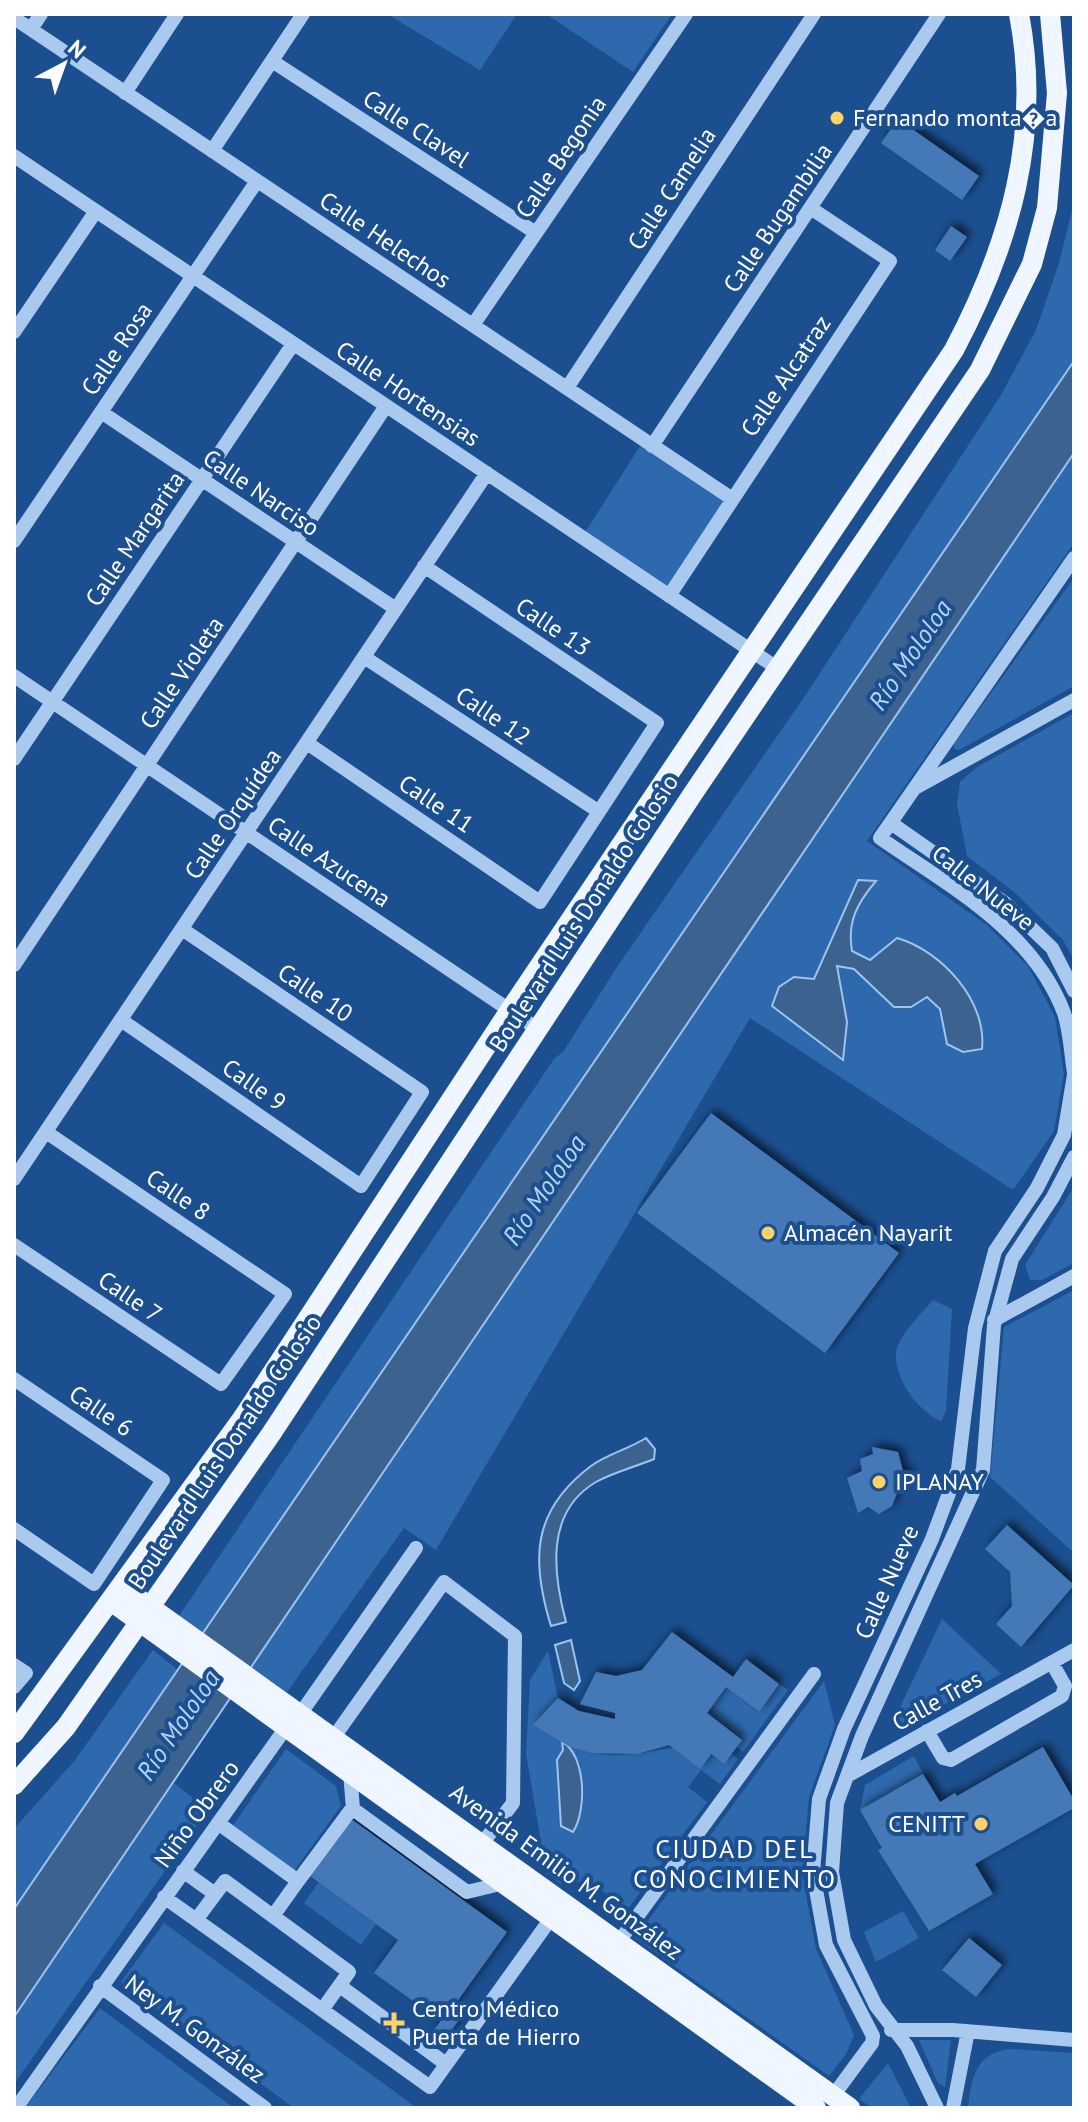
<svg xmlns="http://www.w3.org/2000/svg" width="1088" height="2122" viewBox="0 0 1088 2122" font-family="'PT Sans',sans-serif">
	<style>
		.green { fill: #2e69ad }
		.water { fill: #3c6290; stroke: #9cc4f0; stroke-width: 2 }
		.building { fill: #4478b7; filter: url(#shadow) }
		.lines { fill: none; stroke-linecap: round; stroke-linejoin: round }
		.minor { stroke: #a9c9ee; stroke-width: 14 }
		.major { stroke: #f0f6ff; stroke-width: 20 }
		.poi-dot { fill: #ffd166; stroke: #1b4f8f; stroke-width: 3 }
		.labels { text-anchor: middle; stroke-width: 8; stroke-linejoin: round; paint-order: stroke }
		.poi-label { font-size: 24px; fill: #fff; stroke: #1b4f8f; text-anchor: start }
		.street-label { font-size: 24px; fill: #fff; stroke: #1b4f8f }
		.water-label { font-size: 26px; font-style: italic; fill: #b5d3f5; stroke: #1b4f8f }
		.neighbourhood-label { font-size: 26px; letter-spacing: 2px; fill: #fff; stroke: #1b4f8f }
	</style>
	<defs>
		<filter id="shadow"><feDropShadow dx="4.5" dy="-4.5" stdDeviation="4" flood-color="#0009"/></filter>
	</defs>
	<rect width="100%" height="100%" fill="#1b4f8f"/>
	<!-- green -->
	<path class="green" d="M387 14H517L480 70Z
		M546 14H672L633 72Z
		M1074 202V361L1066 378 203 1634 179 1616 554 1059 563 1052 619 964 805 696 1001 395 1036 330 1059 263Z
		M644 440 731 498 669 596 582 537Z
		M1074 453V543L867 841 987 925 1028 966 1055 1017 1064 1074 1054 1131 1013 1190 750 1018 436 1550 404 1528 287 1692 252 1668Z
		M1074 578V686L959 750 954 749V744Z
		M1074 713V960L1063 940 1014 892 967 856 957 804 960 782 977 767Z
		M1074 1187V1263L1042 1280H1030L1025 1265Z
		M1074 1290V1553L990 1477 1004 1327Z
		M933 1300 952 1309 946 1411 941 1421C917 1412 888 1371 898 1345 905 1329 922 1313 933 1300Z
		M942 1619 1001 1674 898 1729 893 1722Z
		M153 1650 178 1670 14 1909V1829L75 1760Z
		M548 1651 558 1698 534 1725 562 1742 563 1750 557 1760 561 1825 581 1765 568 1745C584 1751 600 1755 617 1755 660 1755 683 1734 724 1764L732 1754 738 1759 720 1784 701 1770 688 1787 707 1802 627 1910 590 1881 561 1884 546 1872 526 1753 530 1680Z
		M824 1681 835 1725 809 1797 802 1873 816 1949 854 2035 846 2054 829 2076 635 1938Z
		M779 1684 788 1690 743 1752 737 1747 742 1739 707 1713 726 1687 758 1712Z
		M286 1749 336 1786 341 1806 294 1871 232 1827Z
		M914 1756 923 1774 860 1810 865 1785Z
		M174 1783 208 1810 14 2084V2017Z
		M319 1882 376 1924 361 1945 304 1903Z
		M903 1911 919 1938 876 1962 864 1932Z
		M164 1923 417 2108H294L121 1982Z
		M100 2008 234 2108H25Z
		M919 2040H951L945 2087 938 2083Z
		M1011 2049 1074 2053V2108H968C971 2078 976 2052 1011 2049Z
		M888 2063 911 2108H872L859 2099Z"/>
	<!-- water -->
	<path class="water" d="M1074 361V453L14 2017V1909Z
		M858 880 876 881C857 903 847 922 852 951L870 960 897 938C942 951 987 1001 982 1049L963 1052 947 1044 940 1009 927 997 911 1007H894L854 969 837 966 847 1022 843 1060 772 1006 779 987 794 977 814 979Z
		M646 1438 655 1449 654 1459C635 1467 614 1472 596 1482 545 1512 553 1573 566 1622L551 1626C531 1561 531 1511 591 1466 607 1454 629 1449 646 1438Z
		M571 1640 580 1681 574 1690 564 1683 555 1645Z
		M562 1742C586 1754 587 1811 573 1832L561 1826 557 1760 563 1750Z"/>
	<!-- building -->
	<path class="building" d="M898 119 979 176 962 200 881 143Z
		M951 226 967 237 950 261 935 250Z
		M711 1113 899 1253 825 1353 637 1213Z
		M872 1447 898 1452 903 1471 912 1475 907 1487 900 1485 892 1506 879 1514 868 1507 858 1513 847 1478 862 1471 860 1459 873 1454Z
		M1007 1525 1074 1585 1021 1647 996 1624 1012 1606 1010 1572 985 1549Z
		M672 1632 733 1677 746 1659 779 1684 759 1712 726 1687 707 1713 742 1740 724 1764 711 1754 700 1769 669 1745 637 1754 592 1753 570 1747 533 1725 558 1698 579 1711 615 1719V1713L580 1704 596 1672 616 1676 642 1670Z
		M1043 1747 1074 1800V1808L975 1864 993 1894 929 1931 878 1850 882 1848 860 1810 923 1774 940 1802 955 1793 957 1796Z
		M347 1816 507 1932 451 2010 461 2017 443 2042 431 2033 441 2021 374 1973 398 1940 306 1873Z
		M969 1938 1002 1965 976 1997 942 1970Z"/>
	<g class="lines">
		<!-- minor -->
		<path class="minor" d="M14 18 731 498
			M31 29 41 14
			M272 61 536 233
			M125 93 177 14
			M212 151 303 14
			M14 156 777 668
			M473 325 686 14
			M14 332 96 211
			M567 388 814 14
			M101 412 396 609
			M652 446 939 14
			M14 541 257 181
			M1074 558 880 838C949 886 1033 930 1064 1013 1070 1031 1071 1054 1074 1073
			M669 596 890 261 812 209
			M364 657 598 811
			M14 676 539 1030
			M307 743 540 902 657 723 424 566
			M14 759 293 344
			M917 787 1074 700
			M891 823 1005 903 1052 948 1074 991
			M14 965 386 406
			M121 1020 361 1186 422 1092 182 929
			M14 1179 487 473
			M14 1245 221 1384 285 1294 46 1132
			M994 1320 1074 1276
			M14 1379 163 1480 94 1584 14 1529
			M14 1665 26 1673 14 1687
			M927 1731 943 1758 951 1760 1062 1696 1065 1686 1052 1663
			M334 1737 444 1582 515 1636 513 1803 478 1849
			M350 1772 353 1809 467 1892 504 1883
			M847 1776 1074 1650
			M218 1823 298 1881 273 1916
			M183 1871 215 1894
			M298 1881 353 1807
			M164 1897 430 2087 552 1917
			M196 1920 225 1881 349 1972 322 2010
			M615 1947 814 1674
			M100 1986 265 2108
			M340 1986 446 2064
			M891 2030H953L1074 2040
			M833 2096 872 2043 873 2036 826 1945 813 1873 819 1799 844 1729 932 1539 958 1469 975 1328 995 1251 1037 1188 1064 1135 1074 1075
			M16 2108 287 1726 301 1713 416 1548
			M937 2108 907 2046 876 2006 844 1940 832 1872 837 1803 862 1736 983 1470 994 1325 1012 1259 1053 1197 1074 1157
			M953 2108 968 2031"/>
		<!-- major -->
		<path class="major" d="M122 1587 850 2108
			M112 1602 816 2108
			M14 1733 242 1419 510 1010 954 350C1010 244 1042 134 1019 14
			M14 1785 66 1727 271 1434 692 795 980 370 1032 264 1047 208 1057 93 1050 14"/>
	</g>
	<!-- markers -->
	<g class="poi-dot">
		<circle cx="837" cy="118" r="8"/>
		<circle cx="768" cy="1233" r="8"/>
		<circle cx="879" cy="1482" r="8"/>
		<circle cx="981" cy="1824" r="8"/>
		<path d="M390 2011h8v8h8v8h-8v8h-8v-8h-8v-8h8z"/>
	</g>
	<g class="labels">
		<!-- poi labels -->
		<g class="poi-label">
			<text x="853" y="126">Fernando monta�a</text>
			<text x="784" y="1241">Almacén Nayarit</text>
			<text x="895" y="1490">IPLANAY</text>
			<text x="965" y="1832" text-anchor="end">CENITT</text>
			<text x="412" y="2017">Centro Médico<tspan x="412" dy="28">Puerta de Hierro</tspan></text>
		</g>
		<!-- street labels -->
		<g class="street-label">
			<text transform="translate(416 129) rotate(33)" y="8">Calle Clavel</text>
			<text transform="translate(561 157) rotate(-56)" y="8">Calle Begonia</text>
			<text transform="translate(672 189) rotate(-57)" y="8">Calle Camelia</text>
			<text transform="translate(778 218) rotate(-56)" y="8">Calle Bugambilia</text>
			<text transform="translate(385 240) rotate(34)" y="8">Calle Helechos</text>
			<text transform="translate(117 349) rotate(-56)" y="8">Calle Rosa</text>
			<text transform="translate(786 376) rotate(-56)" y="8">Calle Alcatraz</text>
			<text transform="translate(408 394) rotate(34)" y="8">Calle Hortensias</text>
			<text transform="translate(261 493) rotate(34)" y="8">Calle Narciso</text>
			<text transform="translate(135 539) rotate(-56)" y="8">Calle Margarita</text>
			<text transform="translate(553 627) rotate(34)" y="8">Calle 13</text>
			<text transform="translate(182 673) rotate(-56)" y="8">Calle Violeta</text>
			<text transform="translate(493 716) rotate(34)" y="8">Calle 12</text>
			<text transform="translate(436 804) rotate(34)" y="8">Calle 11</text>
			<text transform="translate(233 814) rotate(-56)" y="8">Calle Orquídea</text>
			<text transform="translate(329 862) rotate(34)" y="8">Calle Azucena</text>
			<text transform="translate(983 888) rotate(38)" y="8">Calle Nueve</text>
			<text transform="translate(584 913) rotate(-57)" y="8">Boulevard Luis Donaldo Colosio</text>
			<text transform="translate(315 993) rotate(34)" y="8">Calle 10</text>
			<text transform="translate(254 1085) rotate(35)" y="8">Calle 9</text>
			<text transform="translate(178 1195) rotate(34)" y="8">Calle 8</text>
			<text transform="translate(130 1297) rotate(34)" y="8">Calle 7</text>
			<text transform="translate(101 1411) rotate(34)" y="8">Calle 6</text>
			<text transform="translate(225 1452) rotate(-56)" y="8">Boulevard Luis Donaldo Colosio</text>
			<text transform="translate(887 1582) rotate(-66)" y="8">Calle Nueve</text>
			<text transform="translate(937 1701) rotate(-29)" y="8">Calle Tres</text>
			<text transform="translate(197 1814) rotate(-54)" y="8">Niño Obrero</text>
			<text transform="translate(566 1872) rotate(36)" y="8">Avenida Emilio M. González</text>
			<text transform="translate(195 2029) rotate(36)" y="8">Ney M. González</text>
		</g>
		<!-- water labels -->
		<g class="water-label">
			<text transform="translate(910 655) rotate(-56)" y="9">Río Mololoa</text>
			<text transform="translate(544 1190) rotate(-56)" y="9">Río Mololoa</text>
			<text transform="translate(178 1725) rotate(-56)" y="9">Río Mololoa</text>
		</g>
		<!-- neighbourhood labels -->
		<g class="neighbourhood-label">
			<text x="735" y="1858">CIUDAD DEL<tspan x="735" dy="30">CONOCIMIENTO</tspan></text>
		</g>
	</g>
	<!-- border -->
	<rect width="1088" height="2122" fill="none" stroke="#ffffff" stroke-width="32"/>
	<!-- north arrow -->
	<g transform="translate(64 64) rotate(41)" stroke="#1b4f8f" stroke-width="6" paint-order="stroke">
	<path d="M0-6L14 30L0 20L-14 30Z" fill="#ffffff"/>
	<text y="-12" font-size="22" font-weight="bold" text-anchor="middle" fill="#ffffff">N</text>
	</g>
</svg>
